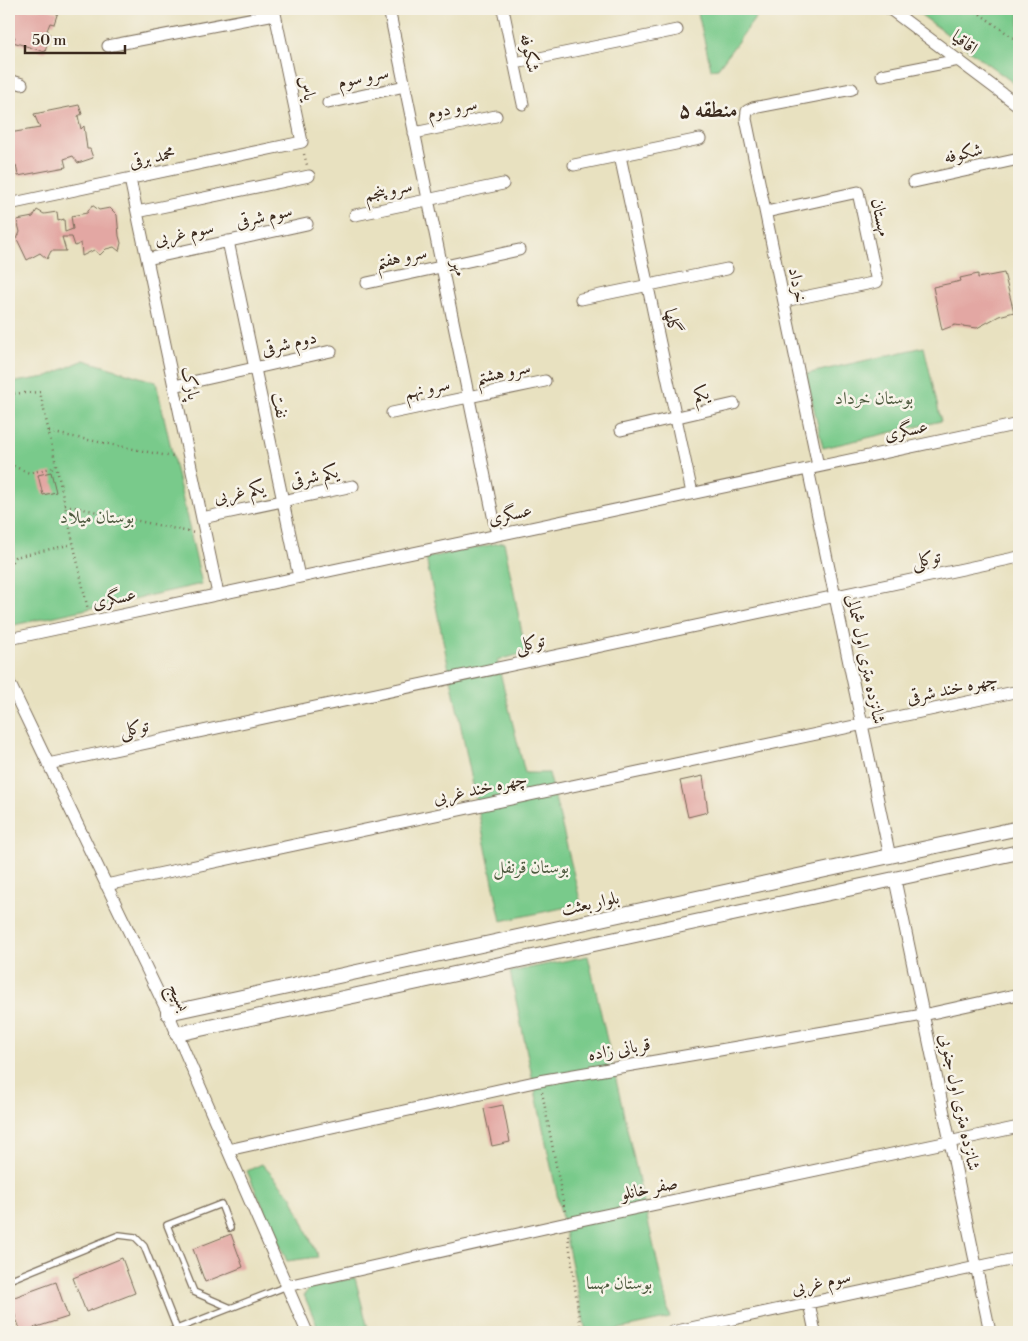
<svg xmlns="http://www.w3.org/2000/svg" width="1028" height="1341" viewBox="0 0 1028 1341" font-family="'Libre Bodoni',Amiri,serif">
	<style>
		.green { fill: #79ca8b; stroke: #5a7a54 }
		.building { fill: #e3a7a3 }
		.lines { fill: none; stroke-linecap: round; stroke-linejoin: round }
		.service-casing { stroke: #786a57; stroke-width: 8 }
		.minor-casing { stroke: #786a57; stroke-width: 13 }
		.tertiary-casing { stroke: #786a57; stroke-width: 16 }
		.path { stroke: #786a57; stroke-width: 2.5; stroke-dasharray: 1 4; stroke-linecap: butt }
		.service { stroke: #fff; stroke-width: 5.5 }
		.minor { stroke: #fff; stroke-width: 11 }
		.tertiary { stroke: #fff; stroke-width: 14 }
		.labels { text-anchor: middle; stroke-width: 5; stroke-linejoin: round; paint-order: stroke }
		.street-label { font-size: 18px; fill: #3b2a1e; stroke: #f7f3e8 }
		.park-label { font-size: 18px; fill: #4e5a3f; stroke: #f7f3e8 }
		.district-label { font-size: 22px; font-weight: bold; fill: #3b2a1e; stroke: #f7f3e8 }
	</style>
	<rect width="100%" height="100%" fill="#f7f3e8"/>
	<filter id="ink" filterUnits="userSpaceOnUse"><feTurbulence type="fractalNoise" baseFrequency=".02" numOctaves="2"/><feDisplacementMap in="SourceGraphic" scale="10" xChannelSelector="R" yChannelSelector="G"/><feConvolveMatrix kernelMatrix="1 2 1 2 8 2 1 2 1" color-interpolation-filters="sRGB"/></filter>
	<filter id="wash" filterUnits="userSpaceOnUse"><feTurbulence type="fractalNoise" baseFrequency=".0096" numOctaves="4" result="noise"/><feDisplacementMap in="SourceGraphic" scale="20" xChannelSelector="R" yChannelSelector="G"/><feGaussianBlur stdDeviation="1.12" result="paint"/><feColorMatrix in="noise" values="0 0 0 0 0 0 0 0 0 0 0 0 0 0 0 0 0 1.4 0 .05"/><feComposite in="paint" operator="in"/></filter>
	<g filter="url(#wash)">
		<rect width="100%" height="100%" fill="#e8e1c0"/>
		<!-- green -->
		<path class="green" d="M697 9H762L718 68 711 69Z
			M913 9H1019V87Z
			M924 347 941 421 823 448 806 374Z
			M84 360 156 382 202 584 14 625 9 623V383L46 377Z
			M504 542 526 653 497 660 525 773H549L581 904 501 921 426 558Z
			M588 956 670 1318 606 1332H586L510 972Z
			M262 1164 292 1197 318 1257 287 1261 247 1171Z
			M355 1278 369 1332H320L304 1295 311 1286Z"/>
		<g id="blocks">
			<!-- building -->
			<path class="building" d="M9 9H47L58 12 54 24 50 23 46 33 50 34 45 52 13 42 15 37 9 35Z
				M79 105 82 114 78 116 81 129 84 126 87 149H90L93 158 78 163 73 156 64 159 66 167 18 176 16 165 9 167V133L40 128 34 114Z
				M92 205 99 210 110 208 117 215 119 236 121 243 119 251 114 247 106 249 100 255 94 250 82 256 81 243 75 246 72 237H62L66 251H51L47 259 40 253 27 260 17 239 20 232 17 220 33 217 37 210 44 214 57 212 58 221 64 219 65 232 73 229 71 216 87 213Z
				M1004 273 1014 312 999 316 977 328 955 325 942 330 933 287 961 281 960 278 978 274V278Z
				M51 472 56 492 43 495 38 475Z
				M703 776 708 812 688 817 680 781Z
				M503 1105 510 1142 492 1146 484 1109Z
				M231 1234 243 1267 205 1282 193 1249Z
				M122 1258 135 1293 86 1312 73 1278Z
				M56 1282 68 1317 21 1332 9 1299Z"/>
		</g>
	</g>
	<g filter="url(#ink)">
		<use href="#blocks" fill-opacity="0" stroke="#786a57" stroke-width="1"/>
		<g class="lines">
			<defs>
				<path id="service" d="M230 1228 221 1204 167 1225 194 1292 231 1308
					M9 1280 119 1235 135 1237 144 1246 178 1332
					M169 1332 287 1286"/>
				<path id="minor" d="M389 9 497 535
					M503 9 523 104
					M890 9 1019 106
					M108 46 275 14
					M515 63 677 30
					M882 75 959 60
					M9 80 22 84
					M328 103 405 86
					M414 133 496 116
					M620 156 692 493
					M574 165 700 139
					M130 179 218 594
					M914 182 1019 159
					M9 204 302 142 274 9
					M137 212 309 176
					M766 212 858 192 877 282 784 301
					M355 215 503 184
					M228 241 299 577
					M147 259 307 224
					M367 283 519 250
					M581 299 727 269
					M174 386 331 351
					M392 413 545 381
					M621 430 734 404
					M818 466 746 119 747 111 753 108 852 89
					M808 469 890 857
					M202 518 353 486
					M9 639 1019 424
					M9 682 168 1013 307 1332
					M48 764 1019 557
					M895 880 990 1332
					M106 885 1019 691
					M228 1150 539 1081 923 1015 1019 994
					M287 1286 567 1223 1019 1127
					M809 1303 815 1332
					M672 1332 1019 1258"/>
				<path id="tertiary" d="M168 1013 1019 828
					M177 1034 1019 852"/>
			</defs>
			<!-- service casing -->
			<use href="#service" class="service-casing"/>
			<!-- minor casing -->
			<use href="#minor" class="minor-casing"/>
			<!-- tertiary casing -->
			<use href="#tertiary" class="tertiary-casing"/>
			<!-- path -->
			<path class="path" d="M966 9 980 14 993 9
				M980 14 1019 42
				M304 154 307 165
				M9 394 40 392 88 610
				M49 432 173 457
				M9 464 29 473 56 467
				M65 505 194 533
				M9 566 15 557 73 544
				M542 1092 565 1212
				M568 1235 581 1332"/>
			<!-- service -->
			<use href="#service" class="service"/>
			<!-- minor -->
			<use href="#minor" class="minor"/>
			<!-- tertiary -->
			<use href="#tertiary" class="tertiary"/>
		</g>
	</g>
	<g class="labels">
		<!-- street labels -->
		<g class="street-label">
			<text transform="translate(965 42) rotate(37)" y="6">اقاقیا</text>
			<text transform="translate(530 53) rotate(78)" y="6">شکوفه</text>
			<text transform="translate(363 77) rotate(-12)" y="6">سرو سوم</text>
			<text transform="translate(308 88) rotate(78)" y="6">یاس</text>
			<text transform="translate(452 108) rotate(-12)" y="6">سرو دوم</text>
			<text transform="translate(963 153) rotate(-13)" y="6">شکوفه</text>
			<text transform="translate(152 157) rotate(-12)" y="6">محمد برقی</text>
			<text transform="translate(388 190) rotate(-12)" y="6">سرو پنجم</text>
			<text transform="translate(264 216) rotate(-12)" y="6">سوم شرقی</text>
			<text transform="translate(881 217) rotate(78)" y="6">مهستان</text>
			<text transform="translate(184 233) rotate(-12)" y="6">سوم غربی</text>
			<text transform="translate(401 257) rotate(-12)" y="6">سرو هفتم</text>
			<text transform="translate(460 268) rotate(78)" y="6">مهر</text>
			<text transform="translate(798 285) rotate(79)" y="6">خرداد</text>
			<text transform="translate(673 321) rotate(78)" y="6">گلها</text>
			<text transform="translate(289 343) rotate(-13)" y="6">دوم شرقی</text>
			<text transform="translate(503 372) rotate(-12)" y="6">سرو هشتم</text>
			<text transform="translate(191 383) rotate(78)" y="6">پارک</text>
			<text transform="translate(427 388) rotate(-12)" y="6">سرو نهم</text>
			<text transform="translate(701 394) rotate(-13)" y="6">یکم</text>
			<text transform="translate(280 405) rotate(78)" y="6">نفت</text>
			<text transform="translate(906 430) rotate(-12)" y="6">عسگری</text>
			<text transform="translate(314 476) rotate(-12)" y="6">یکم شرقی</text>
			<text transform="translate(239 492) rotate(-12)" y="6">یکم غربی</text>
			<text transform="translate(510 514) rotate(-12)" y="6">عسگری</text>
			<text transform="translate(926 559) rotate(-12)" y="6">توکلی</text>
			<text transform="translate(114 598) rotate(-12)" y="6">عسگری</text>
			<text transform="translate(530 643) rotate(-12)" y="6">توکلی</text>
			<text transform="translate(866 659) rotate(78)" y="6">شانزده متری اول شمالی</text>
			<text transform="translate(952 688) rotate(-12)" y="6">چهره خند شرقی</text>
			<text transform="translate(134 728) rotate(-12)" y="6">توکلی</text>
			<text transform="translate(480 788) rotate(-12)" y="6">چهره خند غربی</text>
			<text transform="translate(590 903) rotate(-12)" y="6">بلوار بعثت</text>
			<text transform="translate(179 997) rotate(65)" y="6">بسیج</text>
			<text transform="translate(619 1049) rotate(-10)" y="6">قربانی زاده</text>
			<text transform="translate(960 1102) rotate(78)" y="6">شانزده متری اول جنوبی</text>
			<text transform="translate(649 1188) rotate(-12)" y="6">صفر خانلو</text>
			<text transform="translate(821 1282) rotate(-12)" y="6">سوم غربی</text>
		</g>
		<!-- park labels -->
		<g class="park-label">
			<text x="874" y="404">بوستان خرداد</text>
			<text x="97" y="523">بوستان میلاد</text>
			<text x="531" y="873">بوستان قرنفل</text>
			<text x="619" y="1289">بوستان مهسا</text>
		</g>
		<!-- district labels -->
		<g class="district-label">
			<text x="708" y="117">منطقه ۵</text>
		</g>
	</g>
	<!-- margin -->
	<rect width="1028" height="1341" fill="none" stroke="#f7f3e8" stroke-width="30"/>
	<!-- scale -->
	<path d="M25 45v8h100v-8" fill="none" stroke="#3b2a1e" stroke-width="2.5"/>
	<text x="32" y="45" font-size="15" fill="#3b2a1e" stroke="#f7f3e8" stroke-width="4" paint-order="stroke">50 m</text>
</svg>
